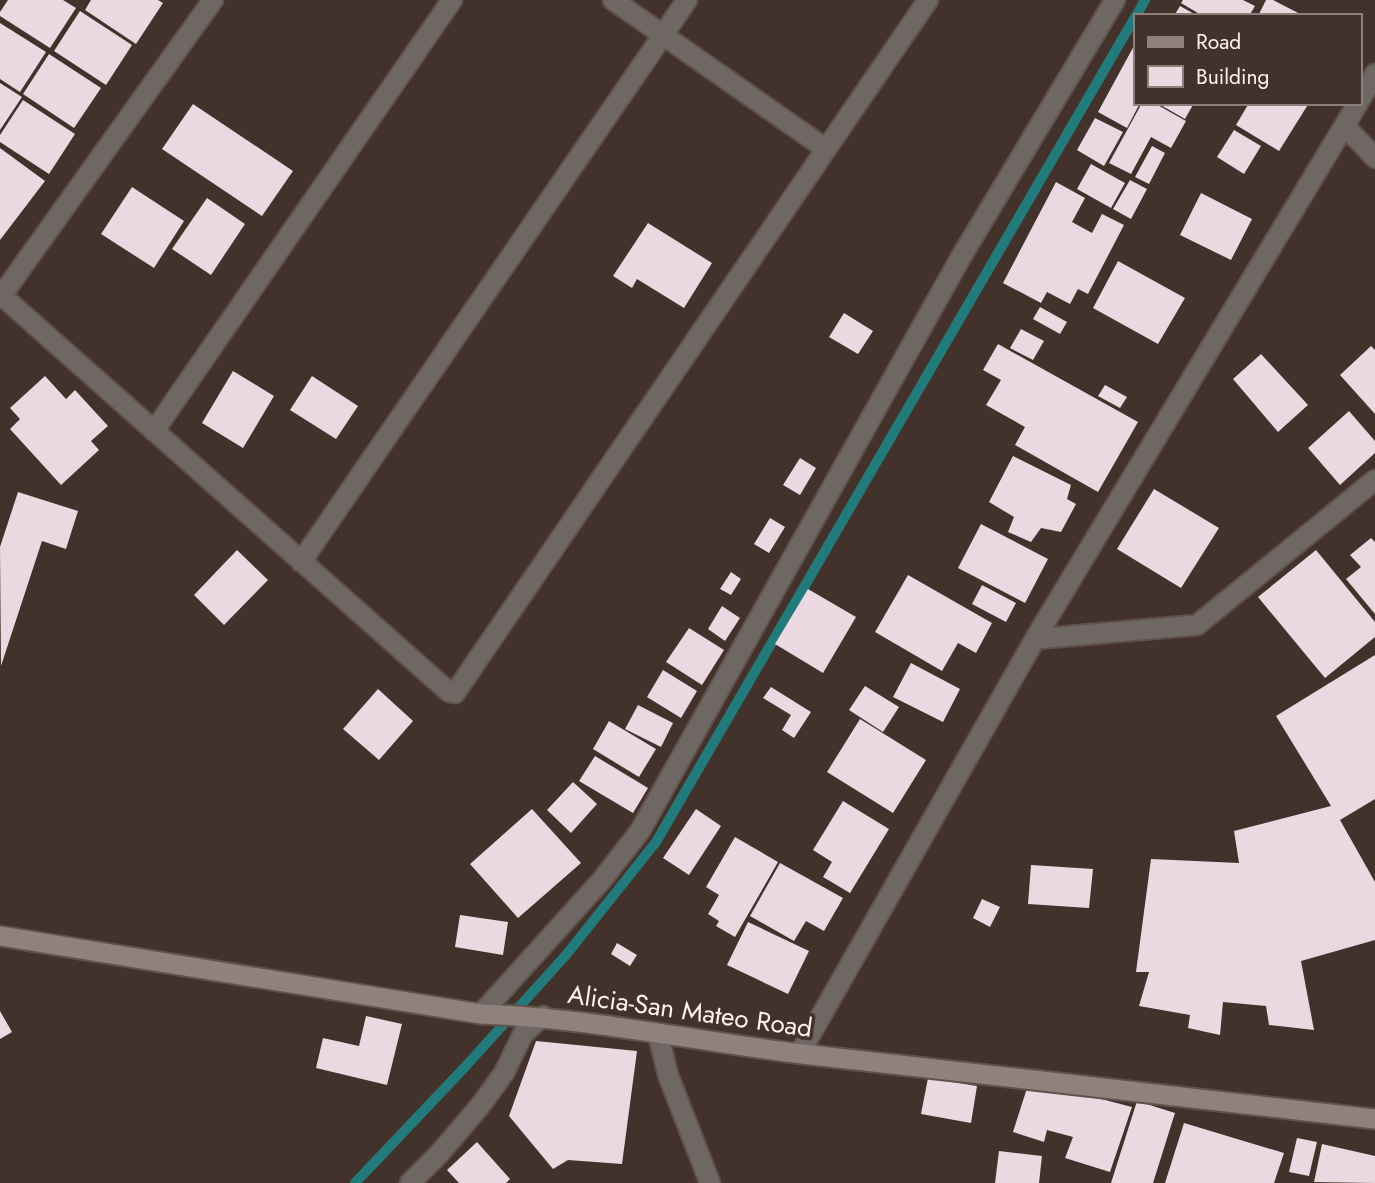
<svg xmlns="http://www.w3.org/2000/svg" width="1375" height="1183" viewBox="0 0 1375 1183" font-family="Jost,sans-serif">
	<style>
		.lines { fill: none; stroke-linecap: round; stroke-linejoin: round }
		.stream { stroke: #237a7a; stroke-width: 10 }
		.building { fill: #ebd8e1 }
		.minor-casing { stroke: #60514a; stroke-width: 23 }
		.secondary-casing { stroke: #60514a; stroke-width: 23 }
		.minor { stroke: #6f6764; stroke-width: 19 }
		.secondary { stroke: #8f827e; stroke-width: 19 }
		.labels { text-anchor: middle; stroke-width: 7; stroke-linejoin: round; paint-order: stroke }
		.street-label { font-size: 26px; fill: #fdf2ee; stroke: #42322b }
	</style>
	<rect width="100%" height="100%" fill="#42322b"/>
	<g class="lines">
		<!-- stream -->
		<path class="stream" d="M1136 16 1145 0
			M355 1183 465 1067 566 955 656 842 1135 17"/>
	</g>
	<!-- building -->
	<path class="building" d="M8 0H63L76 8 50 48 0 16V12Z
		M91 0H158L163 3 136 44 85 10Z
		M1183 0H1243L1255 6 1249 16H1203L1181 3Z
		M1266 0H1273L1304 16H1258Z
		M1180 6 1198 16H1174Z
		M80 11 132 45 106 85 54 51Z
		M0 23 46 52 20 92 0 79Z
		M1135 44V103H1140L1127 128 1098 112Z
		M49 54 101 88 74 128 23 94Z
		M0 83 22 97 0 130Z
		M23 100 75 134 49 174 0 142V135Z
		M1142 103H1154L1186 121 1171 148 1151 137 1131 174 1109 163Z
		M1157 103H1194L1185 119Z
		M1249 103H1309L1279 151 1236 125Z
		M193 104 293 171 262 216 162 149Z
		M1095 118 1123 132 1104 166 1077 150Z
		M1234 130 1261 146 1244 174 1217 157Z
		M1152 146 1165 153 1149 184 1135 177Z
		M0 148 45 181 0 240Z
		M1091 164 1125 183 1111 208 1077 189Z
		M1130 180 1147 189 1131 219 1113 209Z
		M1056 182 1085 198 1072 222 1092 233 1102 214 1124 225 1088 294 1078 289 1070 304 1047 292 1041 303 1003 283Z
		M132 187 184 221 154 268 101 234Z
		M1201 193 1252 219 1231 260 1180 235Z
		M207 198 245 224 211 275 172 249Z
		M648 223 712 263 684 308 637 279 632 288 613 276Z
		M1118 261 1185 298 1158 344 1093 308Z
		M1040 307 1067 322 1060 334 1033 319Z
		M844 313 873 331 858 354 829 337Z
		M1021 329 1044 341 1033 360 1010 348Z
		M998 344 1138 422 1098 492 1015 445 1025 427 986 405 1001 380 983 370Z
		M1371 346 1375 350V414L1340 375Z
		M1261 354 1308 405 1278 432 1233 379Z
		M233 371 274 396 243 448 202 423Z
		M45 376 66 399 75 390 108 426 91 441 99 450 61 485 10 429 20 419 10 408Z
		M312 376 358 406 336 439 290 410Z
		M1105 385 1127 397 1120 408 1098 396Z
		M1349 411 1375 441V453L1340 485 1308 448Z
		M1013 456 1071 485 1067 499 1076 504 1061 532 1041 528 1031 542 1008 532 1014 517 989 502Z
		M800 458 816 468 800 495 783 485Z
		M1154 489 1219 528 1181 588 1117 549Z
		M18 492 78 511 66 549 42 541 1 666 0 547Z
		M770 518 785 527 769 553 754 544Z
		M981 524 1048 559 1025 603 958 568Z
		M1371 538 1375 542V614L1346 579 1361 567 1350 555Z
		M237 550 268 580 224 625 194 595Z
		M1316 550 1375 622V637L1325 678 1258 597Z
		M731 572 741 579 731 595 720 589Z
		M908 575 992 623 976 653 958 643 942 671 875 632Z
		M982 585 1016 603 1006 622 972 604Z
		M808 589 856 617 823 673 775 644Z
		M722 606 740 618 725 641 708 629Z
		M689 628 724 650 702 685 666 662Z
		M1375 655V799L1340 820 1375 882V940L1301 961 1314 1030 1269 1025 1266 1006 1223 1002 1220 1035 1188 1028 1190 1015 1139 1006 1149 972H1136L1151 859 1239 863 1234 831 1331 806 1276 716Z
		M911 663 960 689 943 722 893 697Z
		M663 670 697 691 681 718 647 697Z
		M865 686 899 707 883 732 849 710Z
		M771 687 811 712 794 738 782 730 791 715 763 698Z
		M378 689 413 721 379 760 343 729Z
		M638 705 673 723 661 747 625 729Z
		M860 719 926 760 893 813 827 772Z
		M609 721 656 749 639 777 593 749Z
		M595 756 648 788 633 813 579 781Z
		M573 782 597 804 571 833 547 810Z
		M843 801 889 829 850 893 823 877 832 862 813 850Z
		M532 809 581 863 518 918 470 864Z
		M696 809 721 826 689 875 663 858Z
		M735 837 778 862 735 937 716 926 719 921 708 914 719 895 706 887Z
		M780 863 843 898 824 931 806 921 794 941 750 916Z
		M1031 865 1093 869 1089 908 1028 904Z
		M982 899 1000 907 990 927 973 918Z
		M460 915 508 922 503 955 455 947Z
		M748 922 809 951 788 994 727 965Z
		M617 943 637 955 630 966 611 954Z
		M0 1011 12 1032 0 1039Z
		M366 1016 402 1024 387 1085 316 1068 323 1038 359 1046Z
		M536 1041 637 1051 622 1164 568 1160 553 1169 509 1116Z
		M928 1078 977 1086 971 1123 921 1114Z
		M1028 1085 1053 1093 1055 1087 1132 1107 1110 1172 1065 1158 1073 1137 1047 1130 1044 1142 1013 1132Z
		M1137 1101 1175 1113 1153 1183H1111Z
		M1184 1123 1284 1153 1274 1183H1165Z
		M1297 1138 1317 1142 1309 1176 1289 1172Z
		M477 1142 510 1179 506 1183H459L447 1170Z
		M1322 1144 1375 1156V1183L1314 1182Z
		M999 1151 1042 1156 1039 1183H995Z"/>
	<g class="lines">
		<defs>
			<path id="minor" d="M613 0 826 149
				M1359 101 1375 74
				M1345 126 1375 158
				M0 294 449 692 455 693 928 0
				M2 295 213 0
				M154 431 452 0
				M301 562 687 0
				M1035 639 1197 625 1375 480
				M481 1014 601 881 640 831 961 257 1115 0
				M658 1034 668 1075 710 1183
				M800 1053 1035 639 1358 103
				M410 1183 439 1154 480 1106 504 1073 523 1034 543 1016"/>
			<path id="secondary" d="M0 936 481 1014C589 1018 695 1041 802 1054 993 1076 1184 1096 1375 1119"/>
		</defs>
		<!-- minor casing -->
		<use href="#minor" class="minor-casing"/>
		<!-- secondary casing -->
		<use href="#secondary" class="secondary-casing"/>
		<!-- minor -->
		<use href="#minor" class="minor"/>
		<!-- secondary -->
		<use href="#secondary" class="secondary"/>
	</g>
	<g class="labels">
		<!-- street labels -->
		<g class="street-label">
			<text transform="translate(690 1011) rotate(8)" y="9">Alicia-San Mateo Road</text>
		</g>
	</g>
	<!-- legend -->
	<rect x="1134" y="14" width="228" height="91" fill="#42322b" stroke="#8d7f79" stroke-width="2"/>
	<rect x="1148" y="37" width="35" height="10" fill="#8f827e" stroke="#8d7f79" stroke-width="2"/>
	<text x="1196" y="49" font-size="21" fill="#fdf2ee">Road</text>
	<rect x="1148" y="66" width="35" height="21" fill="#ebd8e1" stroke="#8d7f79" stroke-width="2"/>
	<text x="1196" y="84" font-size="21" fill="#fdf2ee">Building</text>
</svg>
